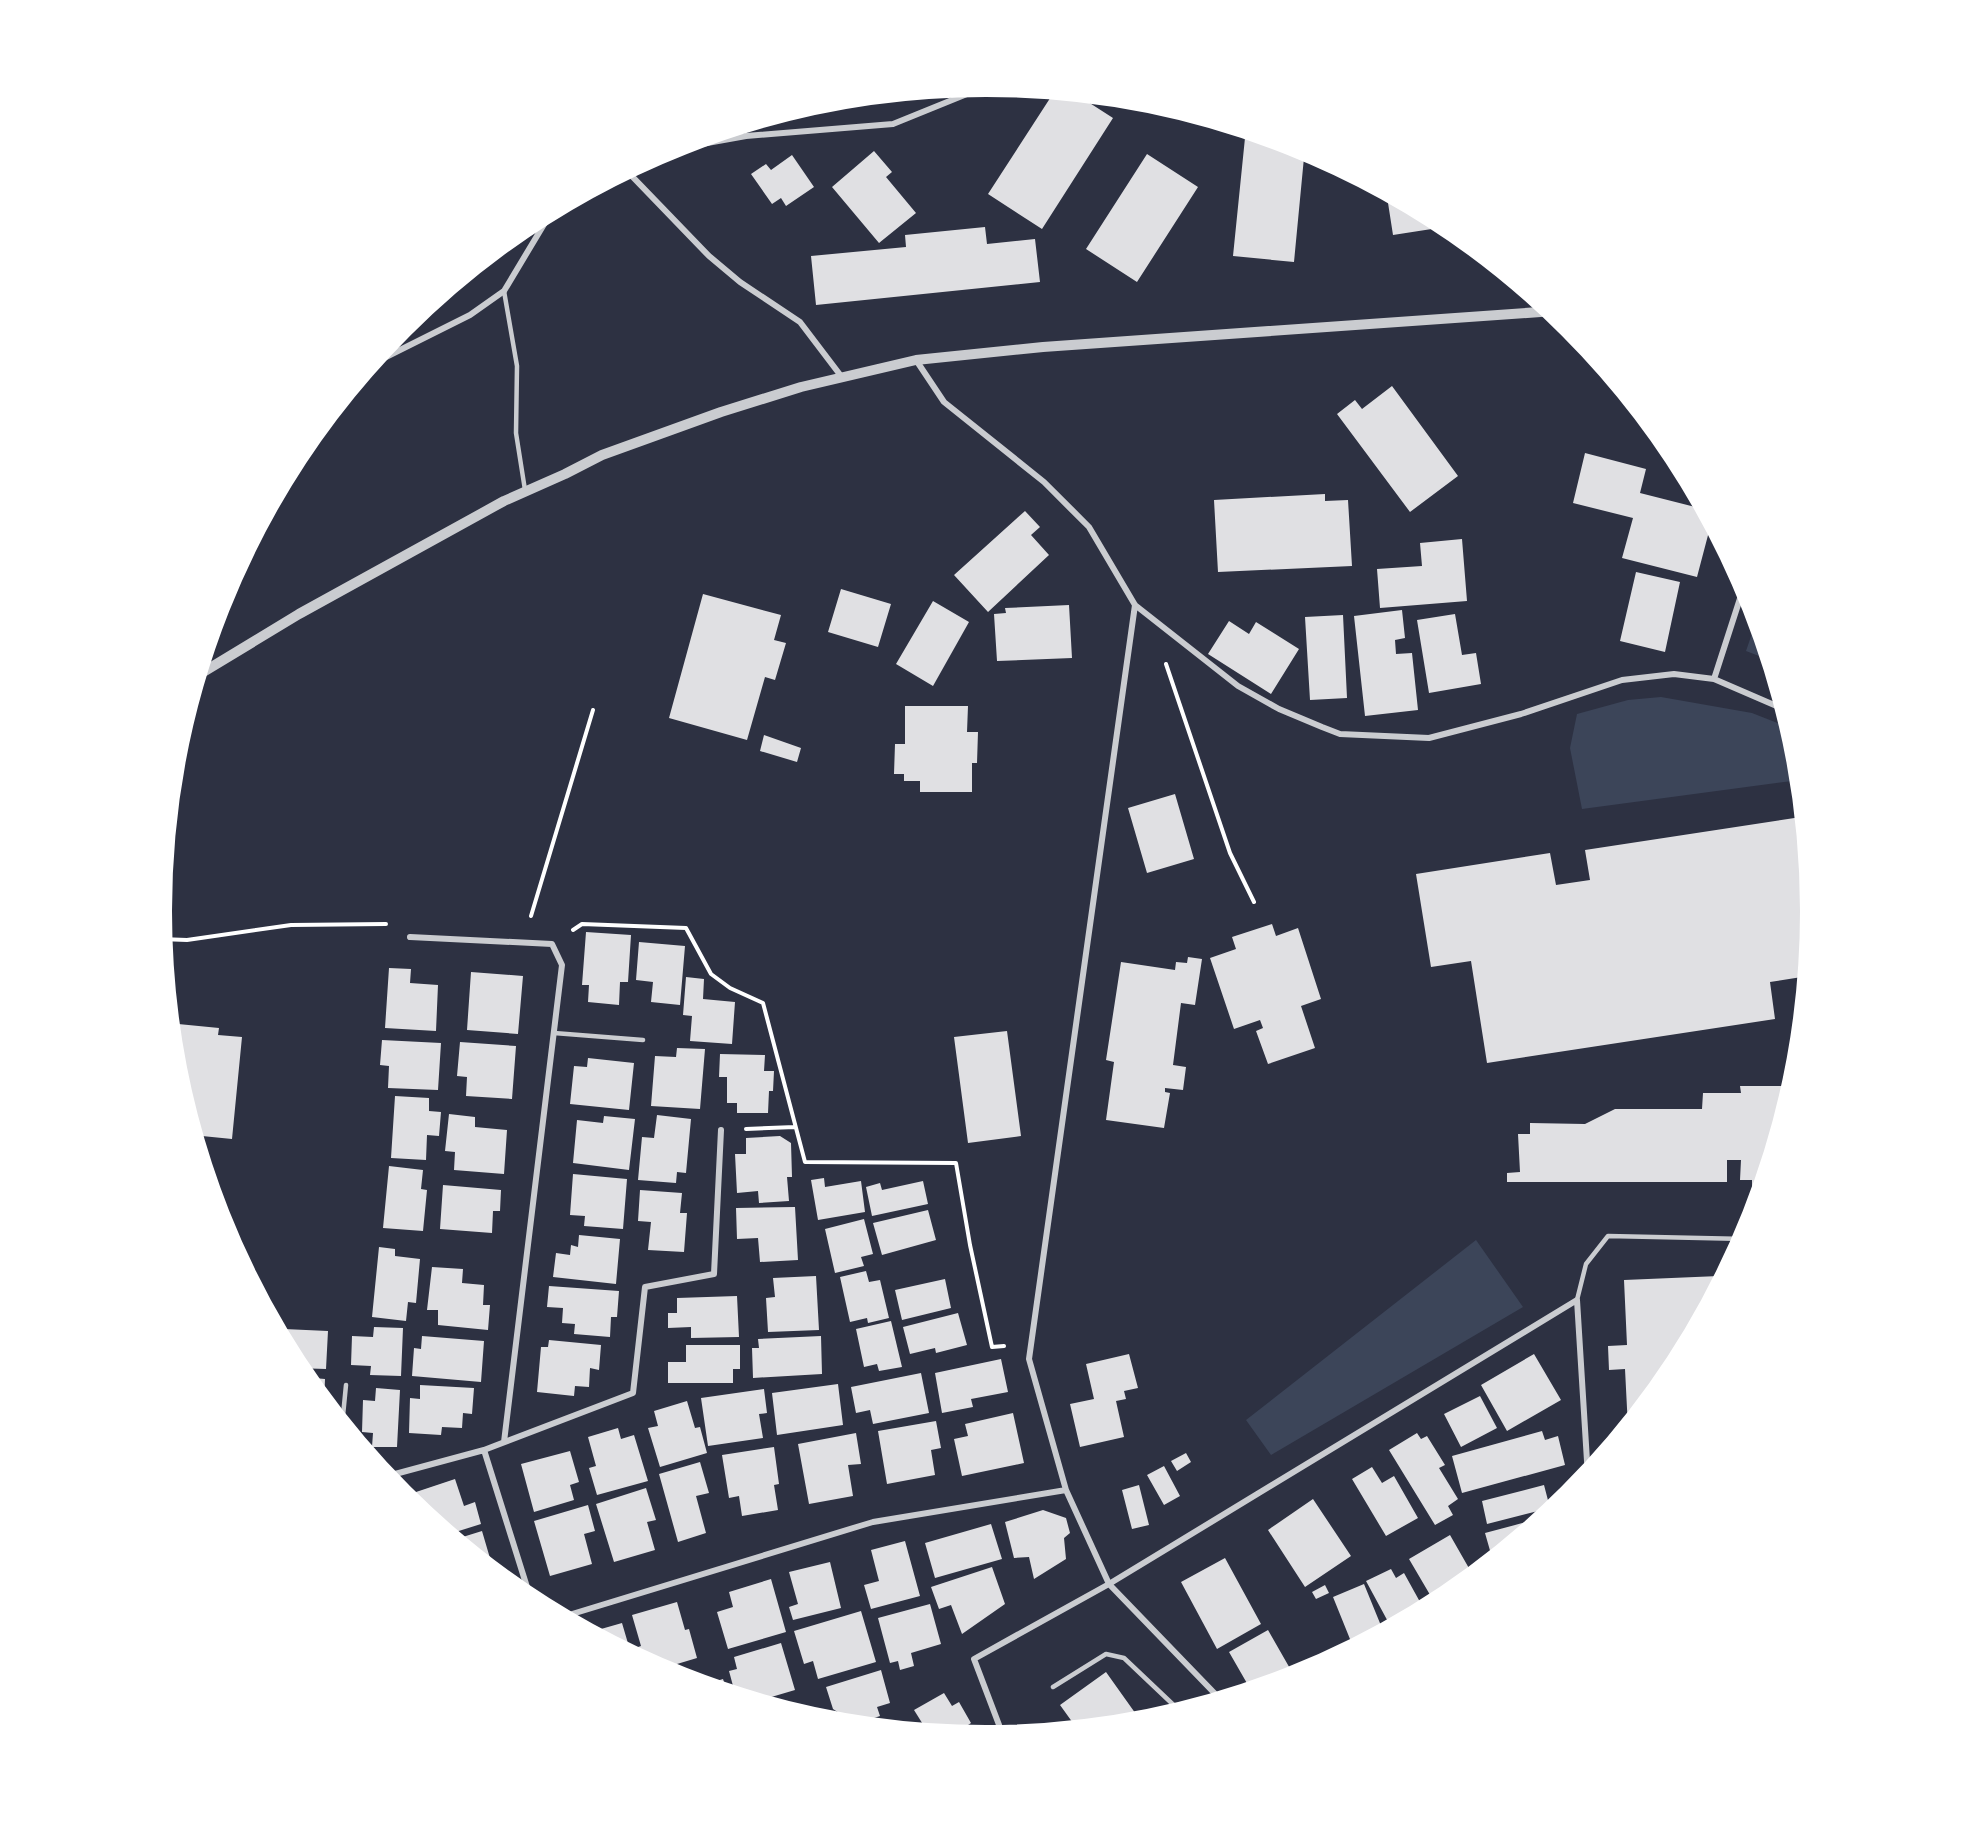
<svg xmlns="http://www.w3.org/2000/svg" width="1972" height="1822" viewBox="0 0 1972 1822" font-family="'Roboto Condensed',sans-serif">
	<style>
		.green { fill: #3c4559 }
		.building { fill: #e0e0e3 }
		.lines { fill: none; stroke-linecap: round; stroke-linejoin: round }
		.path { stroke: #fff; stroke-width: 4 }
		.service { stroke: #caccd0; stroke-width: 4.5 }
		.minor { stroke: #caccd0; stroke-width: 6 }
		.tertiary { stroke: #caccd0; stroke-width: 10 }
		.rim { fill: none; stroke: #fff; stroke-width: 8 }
	</style>
	<rect width="100%" height="100%" fill="#2d3142"/>
	<!-- green -->
	<path class="green" d="M1758 616 1772 661 1746 651Z
		M1661 697 1752 713 1793 729C1800 755 1803 757 1792 781L1582 809 1570 748 1577 714 1628 700Z
		M1476 1240 1523 1307 1271 1455 1246 1420Z"/>
	<!-- building -->
	<path class="building" d="M1056 89 1071 91 1113 118 1042 229 988 194Z
		M854 95 855 105 827 108 825 98Z
		M1246 128 1305 147 1294 262 1233 256Z
		M874 151 892 172 886 177 916 213 879 243 832 187Z
		M1147 154 1198 187 1137 282 1086 249Z
		M792 155 814 187 786 206 781 198 772 204 751 174 766 164 771 170Z
		M1386 190 1447 222 1451 226 1393 235Z
		M985 227 987 244 1035 239 1040 282 816 305 811 256 906 247 905 235Z
		M1392 386 1458 476 1410 512 1337 414 1355 400 1362 409Z
		M1585 453 1646 469 1640 493 1707 510 1712 520 1697 577 1622 558 1633 518 1573 503Z
		M1325 494V501L1348 500 1352 566 1218 572 1214 500Z
		M1025 511 1040 527 1031 535 1049 555 988 612 954 575Z
		M1462 539 1467 601 1380 608 1377 569 1422 566 1420 543Z
		M1636 572 1680 582 1665 652 1620 641Z
		M841 589 891 604 878 647 828 632Z
		M703 594 781 615 774 640 786 643 775 680 765 677 747 740 669 718Z
		M933 601 969 622 933 686 896 664Z
		M1069 605 1072 658 997 661 994 614 1006 613 1005 608Z
		M1402 610 1405 638 1395 640 1396 654 1412 653 1418 710 1365 716 1354 616Z
		M1455 614 1462 655 1476 653 1481 684 1429 693 1417 620Z
		M1343 615 1347 698 1310 700 1305 617Z
		M1229 621 1249 634 1256 622 1299 649 1271 694 1208 654Z
		M905 706H968L967 732H978L977 763H972V792H920V781H904V774H894L895 744H905Z
		M764 735 801 748 797 762 760 751Z
		M1175 794 1194 859 1147 873 1128 808Z
		M1801 817 1814 911 1808 976 1770 982 1775 1019 1487 1063 1471 961 1431 967 1416 874 1550 853 1556 885 1590 880 1585 850Z
		M1272 924 1276 936 1298 928 1321 999 1301 1006 1315 1048 1268 1064 1256 1031 1263 1028 1260 1020 1234 1029 1210 958 1236 949 1232 937Z
		M586 932 631 935 628 982H620L619 1005 588 1002 589 985H582Z
		M639 942 685 946 680 1005 651 1002 653 982 636 980Z
		M1188 957 1202 959 1195 1005 1181 1003 1173 1065 1186 1067 1183 1090 1165 1088V1092L1170 1093 1164 1128 1106 1120 1114 1062 1106 1060 1121 962 1175 970 1176 962 1187 963Z
		M389 968 411 969 410 983 438 985 436 1031 385 1028Z
		M471 972 523 976 518 1034 467 1030Z
		M686 977 704 979 703 999 735 1002 732 1044 690 1041 692 1016 683 1015Z
		M168 1023 219 1028 218 1035 242 1037 232 1139 192 1135 173 1072Z
		M1007 1031 1021 1136 968 1143 954 1037Z
		M382 1040 441 1043 438 1090 388 1088 389 1066 380 1065Z
		M460 1042 516 1046 512 1099 466 1096 467 1077 457 1076Z
		M677 1048 705 1049 700 1109 651 1106 655 1056 676 1057Z
		M720 1054 765 1055 764 1071H774L773 1091H769L768 1113H737V1103H727V1077H719Z
		M588 1058 634 1063 629 1110 570 1104 574 1066 587 1067Z
		M1793 1077H1797L1763 1191H1752V1180H1740L1741 1160H1727V1182H1507V1173L1520 1172 1518 1134H1530V1123L1585 1124 1615 1109H1702L1703 1093H1741L1740 1086H1791Z
		M395 1096 429 1098V1111L441 1112 439 1136 427 1135 426 1160 391 1158Z
		M449 1114 475 1117V1127L507 1130 504 1174 454 1170 455 1152 445 1151Z
		M657 1115 691 1119 686 1173 677 1172 676 1183 638 1180 642 1137 654 1138Z
		M604 1116 635 1119 629 1170 573 1163 577 1120 603 1123Z
		M780 1136 791 1143 792 1177H787L789 1201 759 1203 758 1191 737 1193 735 1154H746V1138Z
		M389 1166 423 1170 421 1189 427 1190 423 1231 383 1228Z
		M573 1174 627 1179 623 1229 584 1226 585 1216 570 1215Z
		M824 1178 825 1187 861 1181 865 1212 818 1220 811 1180Z
		M923 1181 928 1204 872 1216 866 1187 880 1183 882 1190Z
		M443 1185 501 1190 500 1211H493L492 1233 440 1229Z
		M640 1190 682 1193 680 1213H687L684 1252 648 1250 651 1222 638 1221Z
		M795 1207 798 1260 760 1262 758 1238 737 1239 736 1208Z
		M928 1210 936 1240 882 1255 873 1223Z
		M864 1219 873 1254 861 1257 864 1266 835 1273 825 1229Z
		M579 1235 620 1239 616 1284 553 1277 556 1253 570 1255 571 1245 578 1247Z
		M379 1247 395 1249V1256L420 1259 416 1303 408 1302 406 1321 372 1317Z
		M432 1267 463 1269 462 1283 484 1285 483 1305H490L488 1330 438 1325V1310H427Z
		M866 1271 869 1282 880 1280 889 1318 868 1323 867 1318 850 1322 840 1277Z
		M816 1276 819 1330 768 1332 766 1298 775 1297 773 1278Z
		M1719 1276V1288L1675 1372 1628 1428 1625 1369 1609 1370 1608 1346 1627 1345 1624 1280Z
		M945 1279 951 1308 902 1320 895 1290Z
		M549 1286 619 1291 617 1317H611L610 1337 574 1334 575 1324 562 1323 563 1308 547 1307Z
		M737 1296 739 1337 691 1338V1327L668 1328V1313H677V1298Z
		M958 1313 967 1345 936 1353 935 1348 910 1354 903 1327Z
		M891 1321 902 1367 879 1371 877 1364 864 1367 856 1329Z
		M374 1327 403 1328 401 1376 370 1375 371 1366 351 1365 352 1336 373 1337Z
		M284 1329 328 1331 326 1369 295 1368 283 1345Z
		M422 1336 484 1341 481 1382 412 1376 414 1348 421 1349Z
		M821 1336 822 1374 753 1378 752 1348H759L758 1339Z
		M549 1340 601 1345 599 1370 590 1368 589 1387 575 1386 574 1396 537 1392 541 1347H548Z
		M686 1345H740V1369H733V1383H668V1362H686Z
		M1129 1354 1138 1388 1124 1391 1126 1399 1116 1401 1124 1437 1080 1447 1070 1404 1094 1399 1086 1364Z
		M1534 1354 1561 1400 1507 1431 1481 1385Z
		M1001 1359 1008 1392 971 1399 973 1407 942 1413 935 1373Z
		M921 1373 929 1413 873 1424 870 1410 856 1413 851 1387Z
		M302 1377 325 1379 324 1404Z
		M838 1384 843 1425 777 1435 772 1393Z
		M420 1385 474 1388 472 1414 463 1413 462 1428 442 1427 441 1435 409 1433 410 1398 420 1399Z
		M376 1388 400 1390 397 1447H372L373 1433 362 1432 363 1400 375 1401Z
		M764 1389 767 1413 759 1414 763 1438 708 1446 701 1398Z
		M1480 1396 1497 1428 1461 1447 1444 1414Z
		M687 1401 695 1428 700 1427 707 1453 660 1467 648 1428 658 1426 654 1411Z
		M1013 1413 1024 1463 962 1476 954 1439 968 1436 965 1424Z
		M936 1421 941 1448 931 1450 935 1475 887 1484 878 1431Z
		M618 1428 621 1439 634 1435 648 1481 597 1495 589 1468 596 1466 588 1437Z
		M1542 1431 1545 1440 1558 1436 1565 1465 1462 1493 1452 1456Z
		M856 1433 861 1464 848 1465 853 1496 809 1504 798 1444Z
		M1417 1433 1421 1439 1427 1436 1445 1465 1439 1468 1458 1499 1448 1506 1453 1515 1435 1525 1389 1450Z
		M774 1447 779 1484 774 1485 778 1510 742 1516 739 1496 729 1498 722 1455Z
		M570 1451 579 1482 570 1485 574 1500 534 1512 521 1464Z
		M1186 1453 1191 1462 1177 1471 1171 1461Z
		M700 1462 709 1493 696 1496 706 1533 678 1542 659 1474Z
		M1164 1466 1180 1496 1164 1505 1147 1475Z
		M1372 1467 1382 1483 1394 1476 1418 1518 1386 1536 1352 1479Z
		M455 1479 464 1506 475 1502 481 1524 446 1535 415 1509 410 1494Z
		M1139 1485 1149 1525 1132 1529 1122 1490Z
		M1544 1485 1550 1508 1487 1524 1482 1501Z
		M646 1488 656 1520 647 1522 655 1550 614 1562 596 1504Z
		M1313 1499 1351 1556 1305 1587 1268 1530Z
		M588 1505 595 1531 584 1534 592 1564 550 1576 534 1521Z
		M1043 1510 1066 1518 1070 1533 1064 1538 1066 1559 1034 1579 1029 1557 1014 1558 1005 1522Z
		M1549 1516 1495 1560 1493 1561 1485 1533Z
		M991 1524 1002 1559 935 1578 925 1543Z
		M482 1531 492 1565 486 1567 453 1540Z
		M1450 1535 1474 1577 1446 1600 1436 1605 1409 1559Z
		M905 1541 920 1596 871 1609 864 1585 879 1581 871 1550Z
		M1225 1558 1261 1624 1217 1649 1181 1582Z
		M830 1562 841 1608 793 1620 789 1607 798 1604 789 1572Z
		M992 1567 1005 1604 962 1634 951 1605 939 1609 931 1587Z
		M1391 1569 1396 1578 1404 1573 1425 1611 1392 1629 1366 1581Z
		M771 1579 786 1632 728 1649 717 1612 733 1607 729 1592Z
		M1364 1584 1384 1633 1354 1649 1333 1597Z
		M1325 1585 1329 1593 1316 1599 1312 1592Z
		M677 1602 685 1630 689 1629 697 1658 657 1670 652 1659 642 1662 639 1660 635 1648 641 1646 632 1615Z
		M930 1604 941 1644 911 1653 914 1666 900 1670 898 1661 890 1663 878 1618Z
		M861 1611 876 1662 818 1679 813 1661 804 1664 794 1631Z
		M622 1623 632 1657 587 1633Z
		M1268 1630 1296 1679 1252 1692 1229 1652Z
		M781 1643 795 1690 754 1702 736 1697 729 1671 737 1669 734 1657Z
		M881 1670 890 1703 877 1707 880 1716 856 1724 833 1709 826 1687Z
		M693 1672 696 1685 674 1678Z
		M1106 1672 1143 1724 1078 1730 1060 1705Z
		M723 1679 728 1694 701 1686Z
		M944 1693 952 1706 959 1702 971 1723 962 1729 967 1738 929 1734 914 1710Z"/>
	<g class="lines">
		<!-- path -->
		<path class="path" d="M1166 664 1230 853 1254 902
			M531 916 593 710
			M573 930 582 924 686 928 711 974 730 988 763 1003 805 1162 956 1163 970 1245 992 1347 1004 1346
			M160 939 187 940 291 925 386 924
			M746 1129 795 1127"/>
		<!-- service -->
		<path class="service" d="M504 291 517 366 516 433 525 490
			M554 1033 643 1040
			M1577 1300 1586 1264 1608 1236 1746 1239
			M342 1426 346 1385
			M1053 1687 1106 1654 1124 1658 1182 1713"/>
		<!-- minor -->
		<path class="minor" d="M657 152 746 136 893 124 994 83
			M625 169 709 256 740 282 800 322 841 376
			M916 360 944 402 1044 482 1089 527 1135 605 1238 686 1279 709 1322 727 1340 734 1429 738 1521 714 1622 680 1674 674 1714 679 1786 710
			M366 367 470 315 504 291 555 206
			M1135 605 1029 1359 1066 1490 1109 1584 1222 1701
			M1714 679 1745 583
			M410 937 552 944 562 965 504 1442
			M484 1450 532 1603
			M384 1477 484 1450 633 1393 645 1287 714 1274 721 1130
			M559 1618 873 1522 1066 1490
			M1004 1738 974 1659 1109 1584 1577 1300 1588 1477"/>
		<!-- tertiary -->
		<path class="tertiary" d="M195 677 299 614 504 501 565 474 602 455 721 412 801 387 916 360 1043 347 1554 311"/>
	</g>
	<!-- crop -->
	<path d="M0 0H1972V1822H0ZM168 911a818 818 0 1 1 1636 0a818 818 0 1 1-1636 0Z" fill="#fff" fill-rule="evenodd"/>
	<path class="rim" d="M168 911a818 818 0 1 1 1636 0a818 818 0 1 1-1636 0Z"/>
</svg>
